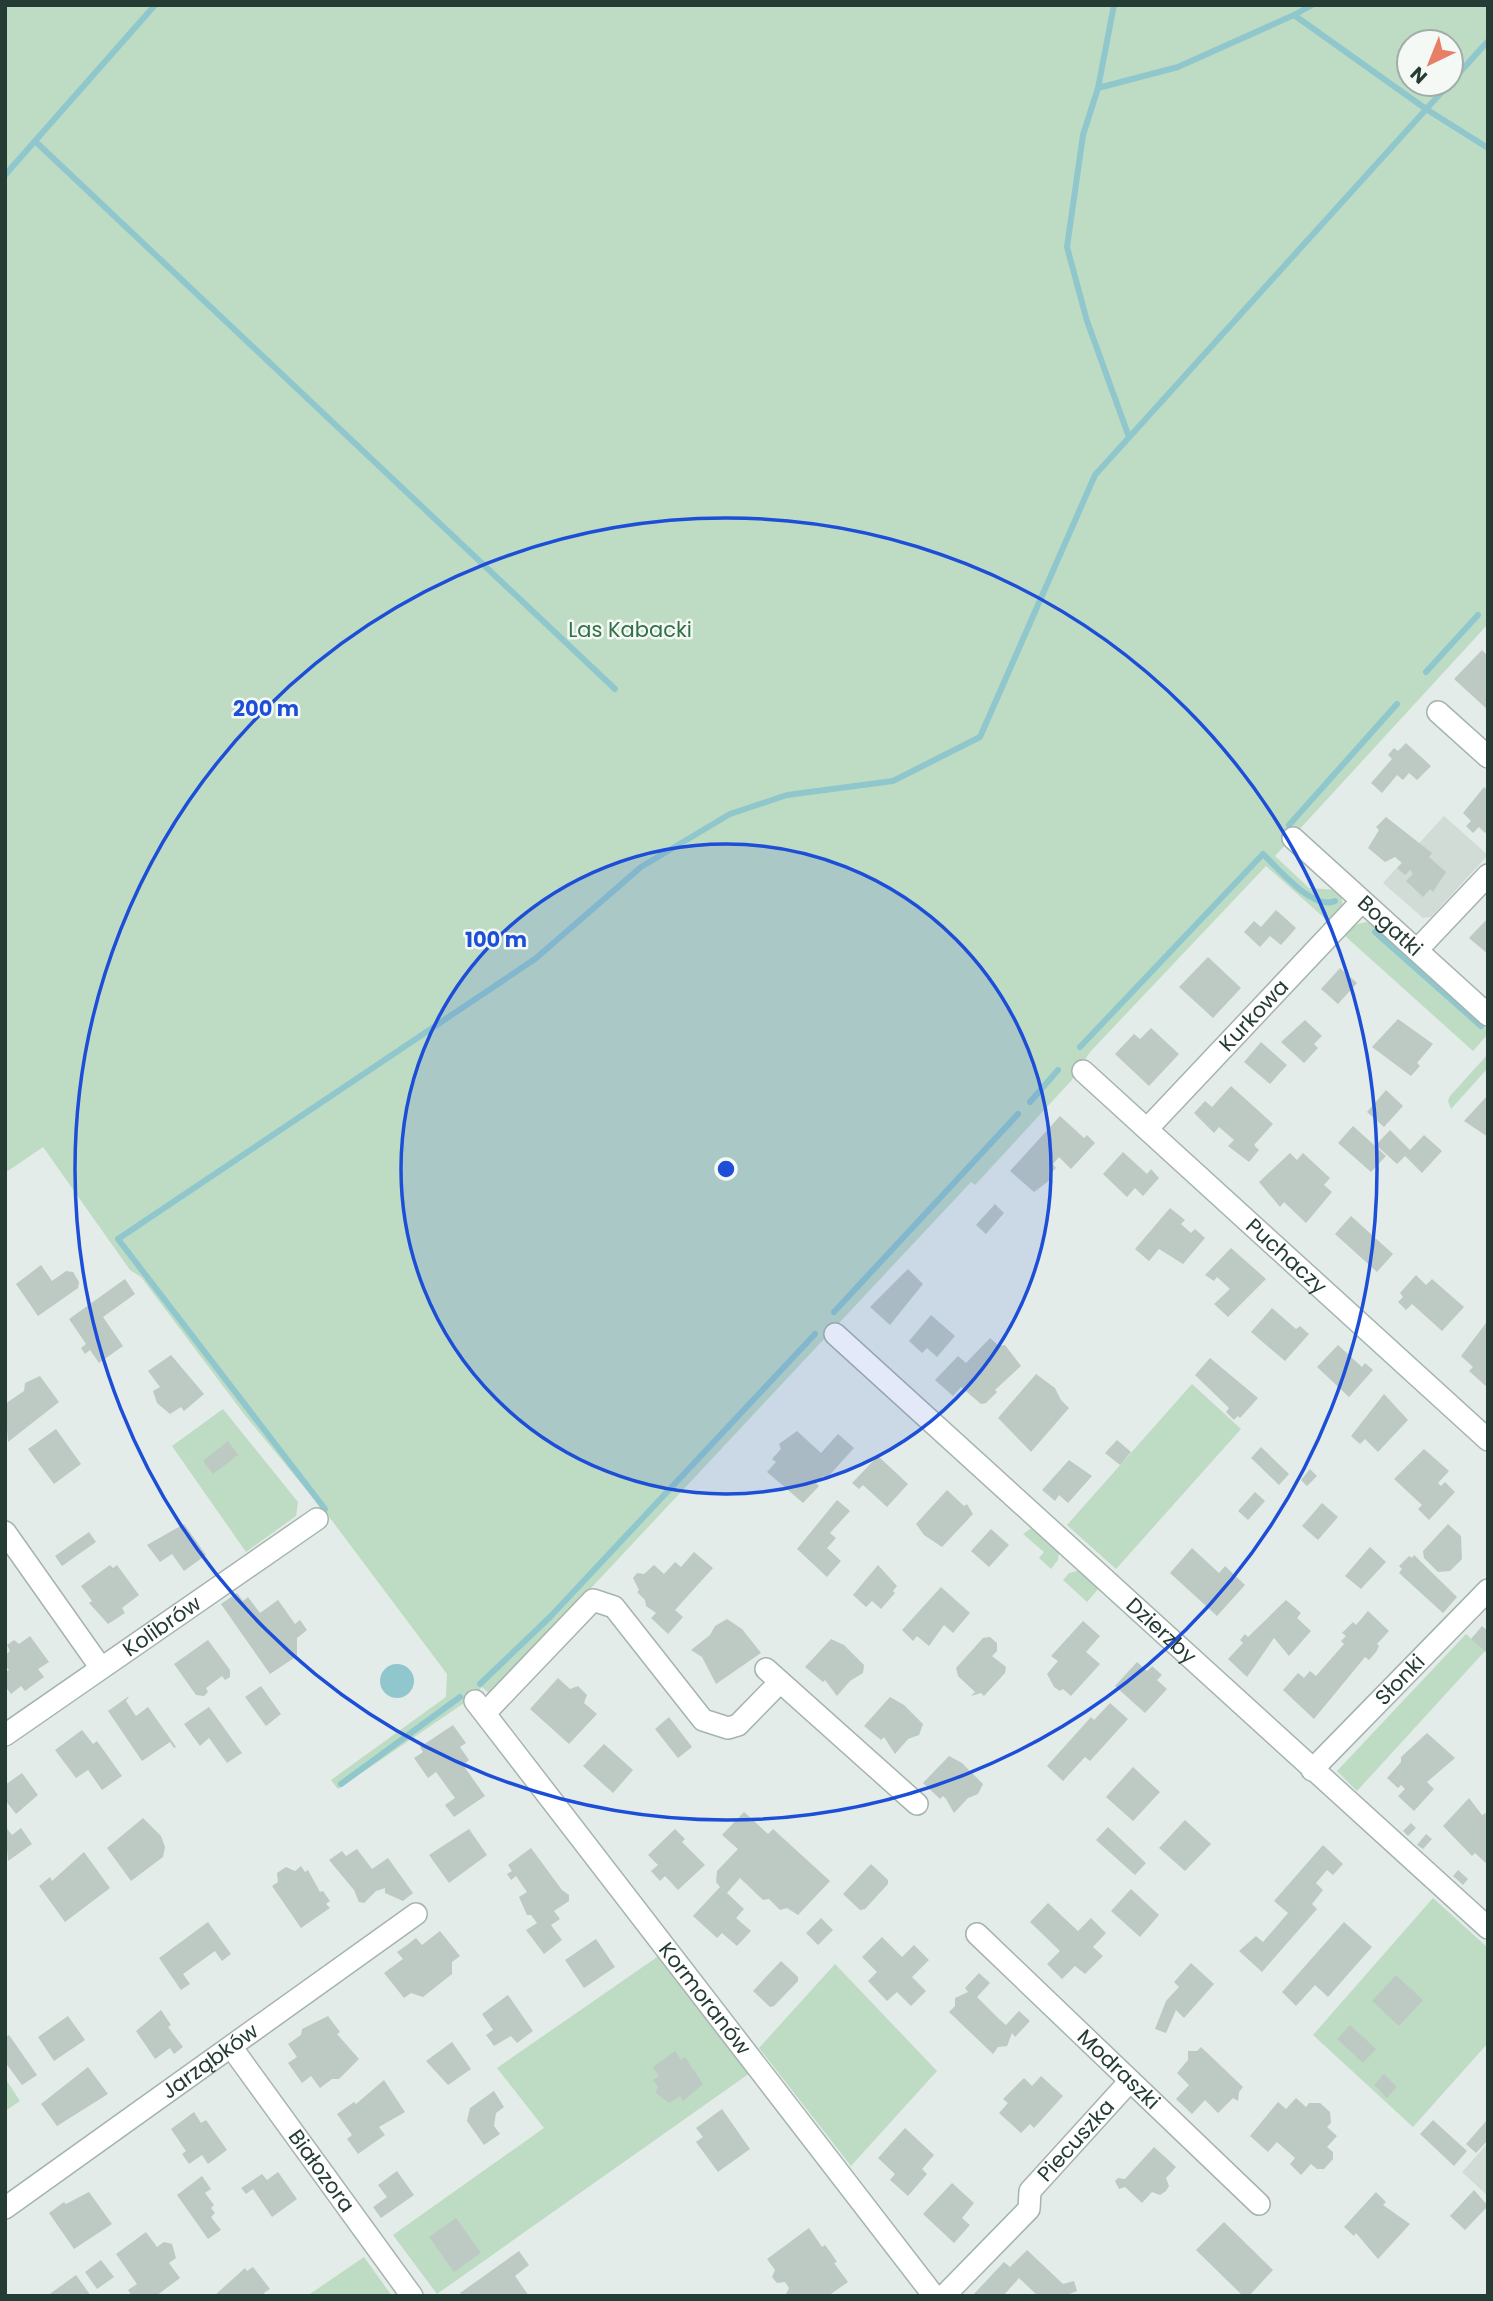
<svg xmlns="http://www.w3.org/2000/svg" width="1493" height="2301" viewBox="0 0 1493 2301" font-family="Poppins,sans-serif">
	<style>
		.built { fill: #d2dcd7 }
		.green { fill: #bedbc4; fill-rule: evenodd }
		.water { fill: #90c7cd }
		.lines { fill: none; stroke-linecap: round; stroke-linejoin: round }
		.stream { stroke: #90c7cd; stroke-width: 6 }
		.building { fill: #bccac3 }
		.minor-casing { stroke: #a6b4ae; stroke-width: 24 }
		.minor { stroke: #fff; stroke-width: 21 }
		.ring { fill: none; stroke: #1d4ed8; stroke-width: 3.5 }
		.labels { text-anchor: middle; stroke-width: 5; stroke-linejoin: round; paint-order: stroke }
		.park-label { font-size: 21px; fill: #327046; stroke: #f4f9f6 }
		.street-label { font-size: 21px; fill: #243c34; stroke: #f4f9f6 }
		.centre { fill: #1d4ed8; stroke: #f4f9f6; stroke-width: 3.5 }
		.ring-label { font-size: 21px; text-anchor: middle; font-weight: bold; fill: #1d4ed8; stroke: #f4f9f6; stroke-width: 5; stroke-linejoin: round; paint-order: stroke }
	</style>
	<rect width="100%" height="100%" fill="#e3ece8"/>
	<!-- built -->
	<path class="built" d="M1444 816 1488 855 1431 917 1423 918 1383 883Z
		M1488 2143V2196L1462 2172Z"/>
	<!-- green -->
	<path class="green" d="M5 5H1488V624L1275 856 1309 888 1336 890 1341 895 1343 906 1330 923 1266 866 1090 1052 1071 1081 975 1185 971 1182 491 1695 482 1687 470 1699 338 1789 331 1780 446 1697 447 1674 333 1522 244 1414 141 1277 130 1270 43 1147 5 1173ZM1409 42H1451V84H1409Z
		M1366 922 1373 924 1485 1025 1487 1035 1473 1051 1344 935 1354 925Z
		M1488 1054V1068L1451 1109 1448 1101 1450 1096Z
		M1192 1384 1241 1429 1116 1569 1067 1525Z
		M223 1409 298 1502 296 1516 246 1552 172 1446Z
		M1030 1529H1034L1059 1552 1058 1560 1051 1569 1039 1558 1044 1552 1023 1534Z
		M1080 1570 1099 1588 1087 1602 1063 1580 1069 1573Z
		M1466 1634 1485 1651 1357 1791 1337 1771Z
		M1433 1898 1488 1948V2043L1413 2127 1313 2035Z
		M660 1955 750 2073 437 2294 393 2235 544 2128 497 2068Z
		M835 1964 937 2071 851 2166 759 2048Z
		M5 2078 20 2101 5 2111Z
		M364 2257 392 2296H307Z"/>
	<!-- water -->
	<path class="water" d="M380 1681a17 17 0 1 1 34 0a17 17 0 1 1-34 0Z"/>
	<g class="lines">
		<!-- stream -->
		<path class="stream" d="M1294 15 1312 5
			M1451 82 1488 41
			M1098 88 1114 5
			M36 142 615 689
			M5 175 155 5
			M1129 437 1087 321 1067 247 1083 135 1098 88 1178 67 1294 15 1426 109 1488 148
			M1426 672 1478 615
			M1289 825 1397 704
			M1375 932 1481 1026
			M1080 1047 1263 854C1279 869 1313 911 1335 901
			M1030 1102 1058 1070
			M834 1312 1018 1114
			M325 1509 118 1239 535 959 641 867 730 814 787 795 893 781 980 737 1095 475 1449 84
			M480 1684 550 1617 815 1334
			M341 1784 460 1697"/>
	</g>
	<!-- building -->
	<path class="building" d="M1482 650 1488 656V710L1454 679Z
		M1406 743 1431 766 1417 780 1409 773 1403 780 1397 775 1382 793 1371 783 1392 759 1388 755 1394 748 1398 751Z
		M1484 787 1488 791V830L1485 833 1479 827 1473 833 1466 826 1471 821 1463 813Z
		M1386 817 1432 853 1429 857 1446 872 1433 892 1430 889 1423 897 1406 881 1413 874 1410 870 1405 875 1397 868 1402 863 1395 857 1385 862 1368 848 1379 830 1376 827Z
		M1276 910 1296 928 1281 945 1270 936 1260 947 1244 932 1254 921 1261 927Z
		M1488 918V954L1469 938Z
		M1208 957 1241 988 1213 1018 1179 987Z
		M1340 968 1357 983 1338 1004 1321 989Z
		M1398 1019 1433 1044 1417 1063 1420 1066 1411 1076 1372 1047Z
		M1305 1020 1322 1036 1314 1044 1318 1048 1304 1063 1281 1042Z
		M1151 1028 1179 1054 1149 1086 1115 1054 1134 1034 1140 1039Z
		M1261 1042 1287 1065 1270 1084 1244 1062Z
		M1231 1086 1273 1124 1254 1145 1259 1150 1249 1162 1228 1146 1234 1140 1219 1127 1214 1133 1194 1113 1205 1101 1212 1107Z
		M1386 1090 1403 1106 1384 1127 1367 1112Z
		M1488 1095V1137L1464 1121Z
		M1060 1116 1084 1138 1087 1135 1095 1143 1071 1169 1059 1157 1053 1164 1056 1168 1049 1175 1050 1180 1034 1192 1010 1171Z
		M1353 1126 1386 1156 1371 1172 1338 1143Z
		M1390 1130 1410 1150 1424 1135 1442 1151 1422 1173 1405 1156 1397 1164 1376 1145Z
		M1123 1152 1147 1174 1151 1169 1159 1178 1143 1196 1135 1188 1127 1197 1103 1174Z
		M1290 1153 1297 1160 1303 1153 1330 1178 1324 1185 1332 1192 1306 1223 1284 1202 1280 1207 1259 1182Z
		M995 1204 1004 1213 986 1234 976 1225Z
		M1170 1208 1185 1220 1181 1224 1191 1233 1195 1229 1205 1238 1183 1264 1159 1249 1149 1261 1135 1249Z
		M1351 1216 1393 1254 1377 1272 1335 1234Z
		M1231 1248 1266 1279 1228 1317 1214 1304 1230 1289 1217 1277 1214 1281 1205 1275Z
		M41 1265 52 1281 66 1271 73 1272 79 1282 78 1288 38 1316 16 1284Z
		M908 1269 923 1284 890 1325 870 1307Z
		M1416 1275 1426 1285 1432 1279 1464 1307 1442 1331 1412 1304 1406 1310 1398 1302 1403 1297 1400 1293Z
		M125 1279 135 1294 103 1317 123 1346 99 1363 90 1350 85 1354 81 1348 86 1344 69 1319Z
		M1272 1308 1296 1329 1300 1326 1309 1334 1285 1361 1251 1332Z
		M931 1315 955 1336 937 1357 927 1348 922 1353 909 1341Z
		M1486 1323 1488 1324V1388L1469 1371 1473 1367 1461 1356Z
		M990 1338 999 1346 1005 1345 1021 1366 995 1390 997 1392 986 1403 981 1404 961 1387 953 1396 935 1380 958 1356 966 1363Z
		M1338 1345 1362 1367 1365 1363 1373 1370 1349 1397 1317 1367Z
		M171 1355 204 1394 184 1411 181 1407 170 1414 157 1403 153 1391 160 1387 148 1371Z
		M1210 1358 1258 1398 1240 1418 1238 1416 1234 1420 1226 1412 1229 1408 1195 1375Z
		M1036 1374 1055 1388 1061 1400 1069 1408 1031 1452 998 1418Z
		M40 1376 59 1402 8 1442 5 1404 24 1391 25 1383Z
		M1384 1394 1408 1420 1378 1452 1365 1439 1360 1444 1351 1436Z
		M56 1429 81 1464 54 1484 28 1449Z
		M797 1431 821 1453 838 1434 854 1448 826 1479 823 1476 816 1483 819 1486 803 1503 767 1472 776 1462 772 1459 781 1449 779 1444Z
		M1117 1440 1131 1452 1120 1465 1105 1453Z
		M228 1441 238 1455 213 1474 203 1461Z
		M1261 1447 1289 1474 1279 1485 1251 1458Z
		M1424 1449 1449 1471 1438 1483 1441 1486 1445 1482 1455 1492 1429 1520 1418 1509 1422 1505 1394 1479Z
		M878 1456 908 1484 887 1507 863 1485 859 1489 852 1483Z
		M1069 1460 1092 1476 1068 1503 1059 1495 1055 1501 1042 1490Z
		M1310 1469 1317 1476 1307 1486 1301 1480Z
		M947 1490 964 1506 967 1504 973 1514 942 1547 924 1535 916 1524Z
		M1255 1492 1265 1501 1248 1520 1238 1511Z
		M837 1500 850 1511 830 1533 836 1538 827 1548 841 1561 827 1577 797 1549Z
		M1322 1503 1338 1517 1318 1540 1302 1526Z
		M184 1524 206 1555 184 1571 172 1554 160 1562 147 1545Z
		M1448 1524 1461 1536 1462 1559 1450 1571 1438 1572 1424 1558 1423 1551Z
		M991 1529 1009 1545 989 1567 971 1551Z
		M89 1532 96 1542 62 1566 55 1556Z
		M1370 1547 1386 1562 1361 1589 1345 1576Z
		M1192 1548 1219 1573 1225 1566 1245 1585 1217 1616 1170 1573Z
		M694 1552 713 1568 675 1610 683 1617 668 1634 651 1618 656 1613 646 1606 645 1600 637 1592 639 1590 633 1578 637 1573 644 1574 654 1565 664 1574 675 1562 681 1567Z
		M1414 1555 1457 1597 1443 1613 1399 1573 1402 1569 1399 1566 1409 1556 1412 1558Z
		M110 1565 113 1568 117 1565 139 1595 122 1608 125 1613 108 1624 89 1603 92 1601 81 1586Z
		M878 1565 897 1586 893 1591 895 1593 881 1609 872 1601 866 1607 853 1595Z
		M941 1587 970 1613 953 1633 944 1625 929 1646 917 1636 913 1641 902 1630Z
		M237 1593 243 1601 248 1597 260 1613 278 1600 295 1624 300 1620 307 1630 297 1638V1656L270 1674 221 1604Z
		M1286 1600 1301 1613 1297 1618 1311 1631 1289 1656 1274 1638 1247 1677 1228 1659 1243 1643 1240 1640 1245 1634 1248 1637Z
		M1368 1611 1389 1631 1377 1644 1379 1646 1376 1652 1369 1660 1365 1657 1314 1719 1283 1690 1298 1673 1304 1678 1310 1671 1316 1676 1344 1644 1341 1641 1346 1636 1342 1633 1353 1622 1356 1625Z
		M727 1619 742 1629 761 1653 716 1684 702 1657 691 1650 710 1635 715 1626Z
		M1083 1621 1100 1636 1086 1652 1100 1664 1071 1696 1063 1689 1060 1691 1054 1687 1047 1674 1058 1661 1051 1656Z
		M1482 1626 1488 1631V1654L1471 1639Z
		M30 1636 49 1662 38 1669 44 1677 25 1691 21 1686 11 1694 5 1686V1673L9 1670 5 1665V1655L10 1651 7 1645 14 1640 19 1644Z
		M990 1637 997 1643V1651L992 1656 1006 1667 1005 1673 984 1696 981 1693 971 1696 975 1692 958 1676 956 1668 983 1638Z
		M831 1639 844 1645 864 1665 863 1673 850 1681 837 1696 825 1680 823 1682 805 1667Z
		M208 1640 230 1670V1677L225 1680 222 1676 206 1688 208 1692 204 1696 196 1695 174 1664Z
		M1137 1662 1147 1671 1152 1666 1162 1675 1157 1680 1167 1689 1145 1713 1115 1686Z
		M558 1678 570 1689 578 1686 587 1695 584 1703 597 1714 569 1744 530 1709Z
		M261 1686 281 1714 266 1726 245 1697Z
		M129 1696 126 1701 136 1716 148 1707 176 1747 174 1748 170 1742 142 1761 108 1711Z
		M890 1697 904 1705 923 1724 919 1735 908 1739 895 1754 884 1737 881 1740 864 1726Z
		M1110 1703 1128 1719 1090 1761 1085 1757 1063 1781 1047 1766 1091 1717 1094 1720Z
		M209 1707 242 1753 227 1763 209 1738 200 1746 184 1724Z
		M669 1717 692 1747 678 1758 655 1729Z
		M453 1725 466 1743 460 1747 469 1760 463 1765 485 1796 454 1817 445 1805 455 1798 436 1772 428 1778 414 1758 423 1752 420 1747Z
		M82 1730 93 1744 97 1741 122 1776 102 1790 88 1770 76 1778 55 1750Z
		M1427 1733 1455 1758 1427 1782 1434 1789 1414 1811 1398 1796 1405 1789 1401 1785 1398 1788 1387 1778 1401 1762V1757Z
		M604 1744 633 1770 613 1793 583 1766Z
		M949 1756 962 1763 983 1784 978 1794 968 1798 954 1813 946 1799 943 1796 940 1799 923 1783Z
		M1133 1767 1160 1792 1133 1821 1106 1797Z
		M22 1773 38 1795 16 1814 5 1800V1785Z
		M1469 1798 1482 1815 1488 1812V1865L1475 1853 1472 1856 1443 1826Z
		M744 1812 768 1834 773 1829 830 1881 798 1915 787 1908 780 1910 769 1899 763 1900 740 1878 727 1893 744 1909 736 1918 751 1931 737 1946 722 1933 717 1938 693 1916 720 1887 716 1882 717 1871 738 1849 722 1835Z
		M143 1818 161 1836 165 1847 163 1857 131 1881 107 1848Z
		M1185 1820 1211 1844 1185 1871 1159 1848Z
		M1411 1823 1416 1828 1408 1836 1403 1831Z
		M5 1826 12 1835 21 1828 32 1844 8 1861Z
		M1108 1827 1146 1863 1135 1875 1096 1840Z
		M469 1829 487 1855 449 1883 429 1855Z
		M675 1829 685 1839 682 1842 705 1865 678 1890 665 1876 660 1881 651 1871 658 1865 648 1855Z
		M1426 1834 1432 1839 1423 1849 1417 1845Z
		M1323 1845 1343 1864 1333 1875 1327 1870 1316 1883 1323 1890 1312 1904 1317 1909 1262 1972 1239 1951 1256 1936 1263 1942 1288 1913 1274 1901Z
		M531 1848 562 1890 569 1895V1901L554 1911 560 1919 551 1925 562 1940 544 1954 526 1930 537 1923 531 1915H527L519 1897 527 1892 516 1876 511 1880 507 1874 512 1871 508 1865Z
		M357 1849 372 1869 388 1858 413 1893 403 1901 385 1893V1888L376 1891 364 1903 359 1902 354 1890 329 1860 342 1851 346 1856Z
		M84 1852 110 1888 65 1922 39 1886 50 1877 52 1881Z
		M871 1864 888 1880V1884L865 1909 860 1910 843 1894Z
		M301 1866 305 1872 308 1870 320 1892 323 1891 330 1901 326 1904 330 1908 301 1928 272 1886 278 1882 277 1873 286 1867 295 1871Z
		M1458 1870 1468 1879 1463 1885 1453 1876Z
		M1131 1889 1159 1915 1140 1937 1111 1911Z
		M1048 1903 1078 1931 1091 1918 1106 1933 1093 1947 1103 1956 1085 1974 1075 1966 1062 1979 1047 1964 1060 1951 1030 1922Z
		M821 1918 833 1930 818 1945 806 1933Z
		M208 1922 231 1954 222 1961 215 1951 183 1974 190 1984 181 1990 159 1958Z
		M1344 1922 1372 1947 1328 1997 1315 1985 1296 2006 1282 1992Z
		M440 1931 460 1956 452 1962V1974L423 1997 411 1993 404 1998 384 1973 403 1959 397 1952 407 1945 416 1938 422 1945Z
		M882 1937 902 1957 914 1945 929 1960 912 1977 926 1991 911 2006 897 1992 887 2001 868 1981 877 1972 862 1957Z
		M596 1939 615 1967 584 1988 565 1960Z
		M781 1961 798 1977V1981L774 2006 770 2007 753 1991Z
		M1191 1963 1214 1984 1184 2018 1176 2010 1166 2033 1155 2029 1166 2001 1179 1987 1174 1982Z
		M979 1973 990 1983 977 1997 999 2019 1006 2025 1019 2011 1030 2021 1015 2037 1012 2033 1007 2046 998 2047 993 2054 949 2012 955 2006V1998L968 1992 965 1988Z
		M1396 1975 1423 2000 1399 2026 1372 2001Z
		M508 1995 533 2031 517 2043 511 2036 494 2046 486 2035 493 2030 482 2014Z
		M161 2010 171 2025 168 2027 183 2047 174 2054 170 2048 155 2059 136 2031Z
		M68 2016 85 2040 54 2061 38 2037Z
		M328 2016 340 2032 337 2034 359 2059 339 2079H332L320 2088 311 2076 302 2083 288 2063 297 2057 288 2044 301 2035 302 2029Z
		M1350 2025 1376 2049 1363 2063 1337 2039Z
		M9 2035 37 2075 22 2085 5 2062V2037Z
		M452 2042 471 2069 448 2085 426 2061Z
		M1201 2047 1243 2087 1239 2092 1238 2101 1233 2098 1218 2113 1205 2100 1192 2114 1176 2099 1189 2085 1177 2073 1188 2060V2051H1197Z
		M675 2051 681 2060 685 2057 703 2084 683 2101 680 2096 669 2103 656 2093 658 2087 653 2080 659 2076 653 2067Z
		M88 2067 108 2094 57 2126 41 2104Z
		M1384 2074 1397 2087 1387 2098 1374 2085Z
		M1041 2076 1063 2096 1034 2128 1030 2124 1021 2133 999 2113 1008 2103 1003 2099 1024 2078 1032 2086Z
		M384 2080 405 2112 379 2127 385 2135 358 2154 347 2139 352 2135 337 2114 354 2102 356 2104Z
		M494 2091 504 2107 496 2113 494 2126 500 2134 484 2145 467 2121 470 2108Z
		M1296 2098 1306 2107 1309 2103H1320L1330 2112 1331 2123 1327 2127 1337 2136 1327 2147 1333 2152V2159L1324 2169H1317L1311 2164 1301 2175 1290 2164 1295 2158 1277 2142 1268 2152 1250 2136 1278 2102 1286 2109Z
		M722 2109 750 2149 718 2172 696 2142 703 2137 696 2128Z
		M194 2112 201 2123 206 2120 227 2150 208 2164 202 2155 189 2164 182 2154 186 2151 171 2129Z
		M1488 2119V2140L1476 2153 1466 2144Z
		M1433 2120 1467 2151 1454 2166 1420 2134Z
		M905 2128 934 2155 922 2169 927 2174 908 2196 890 2180 895 2174 878 2158Z
		M1154 2147 1176 2167 1166 2178 1169 2186 1166 2191 1160 2195 1152 2192 1142 2203 1125 2187 1119 2189 1115 2181 1118 2178 1125 2179Z
		M397 2171 414 2195 381 2218 373 2207 387 2197 378 2185Z
		M278 2172 297 2199 272 2217 253 2189 246 2194 241 2188 262 2174 267 2180Z
		M202 2176 211 2189 205 2193 214 2205 211 2208 215 2213 211 2217 221 2230 208 2239 177 2195Z
		M952 2183 974 2203 962 2218 970 2225 954 2243 923 2214Z
		M1474 2190 1488 2206 1465 2230 1450 2216Z
		M89 2192 112 2224 74 2249 49 2213 64 2202 66 2204Z
		M1376 2192 1386 2202 1383 2205 1410 2224 1378 2259 1356 2233 1354 2236 1344 2227Z
		M456 2218 481 2253 454 2272 429 2237Z
		M1224 2222 1273 2270 1249 2296H1243L1196 2250Z
		M809 2228 822 2247 825 2245 831 2253 837 2262 834 2263 848 2282 828 2296H785L789 2288 785 2282 777 2283 772 2277 775 2270 767 2259Z
		M146 2232 157 2247 164 2242 172 2244 176 2258 169 2263 180 2278 156 2296H132L128 2290 137 2284 116 2254Z
		M1027 2250 1063 2284 1074 2281 1077 2291 1064 2296H1038L1019 2278 1003 2296H972L1004 2262 1010 2267Z
		M519 2251 529 2265 515 2276 529 2296H462L460 2293Z
		M101 2260 114 2277 97 2289 85 2272Z
		M253 2267 270 2289 264 2293 266 2296H214L245 2268 247 2271Z
		M76 2275 91 2296H47Z"/>
	<g class="lines">
		<defs>
			<g id="minor">
				<path d="M1438 712 1488 757"/>
				<path id="s1" d="M1293 838 1488 1015"/>
				<path d="M1417 950 1488 875"/>
				<path id="s2" d="M1083 1071 1488 1440"/>
				<path id="s3" d="M1147 1129 1362 901"/>
				<path id="s4" d="M835 1334 1488 1928"/>
				<path d="M5 1532 101 1668"/>
				<path d="M766 1669 917 1804"/>
				<path id="s5" d="M475 1701 934 2296"/>
				<path d="M485 1713 593 1600 614 1607 703 1720 728 1728 738 1725 780 1682"/>
				<path id="s6" d="M5 1735 317 1519"/>
				<path id="s7" d="M1312 1770 1488 1590"/>
				<path id="s8" d="M977 1934 1259 2204"/>
				<path id="s9" d="M232 2048 412 2296"/>
				<path id="s10" d="M5 2208 416 1914"/>
				<path id="s11" d="M944 2296 1029 2209 1030 2191 1130 2081"/>
			</g>
		</defs>
		<!-- minor casing -->
		<use href="#minor" class="minor-casing"/>
		<!-- minor -->
		<use href="#minor" class="minor"/>
	</g>
	<!-- distance rings -->
	<circle cx="726" cy="1169" r="325" fill="#1d4ed8" fill-opacity=".12"/>
	<g class="ring">
		<circle cx="726" cy="1169" r="325"/>
		<circle cx="726" cy="1169" r="651"/>
	</g>
	<g class="labels">
		<!-- park labels -->
		<g class="park-label">
			<text x="630" y="637">Las Kabacki</text>
		</g>
		<!-- street labels -->
		<g class="street-label">
			<text dy="7" stroke="none"><textPath href="#s1" startOffset="131">Bogatki</textPath></text>
			<text dy="7" stroke="none"><textPath href="#s3" startOffset="156">Kurkowa</textPath></text>
			<text dy="7" stroke="none"><textPath href="#s2" startOffset="275">Puchaczy</textPath></text>
			<text dy="7" stroke="none"><textPath href="#s6" startOffset="191">Kolibrów</textPath></text>
			<text dy="7" stroke="none"><textPath href="#s4" startOffset="441">Dzierzby</textPath></text>
			<text dy="7" stroke="none"><textPath href="#s7" startOffset="126">Słonki</textPath></text>
			<text dy="7" stroke="none"><textPath href="#s5" startOffset="376">Kormoranów</textPath></text>
			<text dy="7" stroke="none"><textPath href="#s10" startOffset="252">Jarząbków</textPath></text>
			<text dy="7" stroke="none"><textPath href="#s8" startOffset="196">Modraszki</textPath></text>
			<text dy="7" stroke="none"><textPath href="#s11" startOffset="208">Piecuszka</textPath></text>
			<text dy="7" stroke="none"><textPath href="#s9" startOffset="152">Białozora</textPath></text>
		</g>
	</g>
	<circle cx="726" cy="1169" r="10" class="centre"/>
	<g class="ring-label">
		<text x="266" y="716">200 m</text>
		<text x="496" y="947">100 m</text>
	</g>
	<!-- border -->
	<rect width="1493" height="2301" fill="none" stroke="#243c34" stroke-width="14"/>
	<!-- north arrow -->
	<g transform="translate(1430 63) rotate(223)"><circle r="33" fill="#f4f9f6" stroke="#a1ada8" stroke-width="2"/>
	<path d="M0-5L12 26L0 18L-12 26Z" fill="#e77e66"/>
	<text y="-10" font-size="19" font-weight="bold" text-anchor="middle" fill="#243c34">N</text>
	</g>
</svg>
